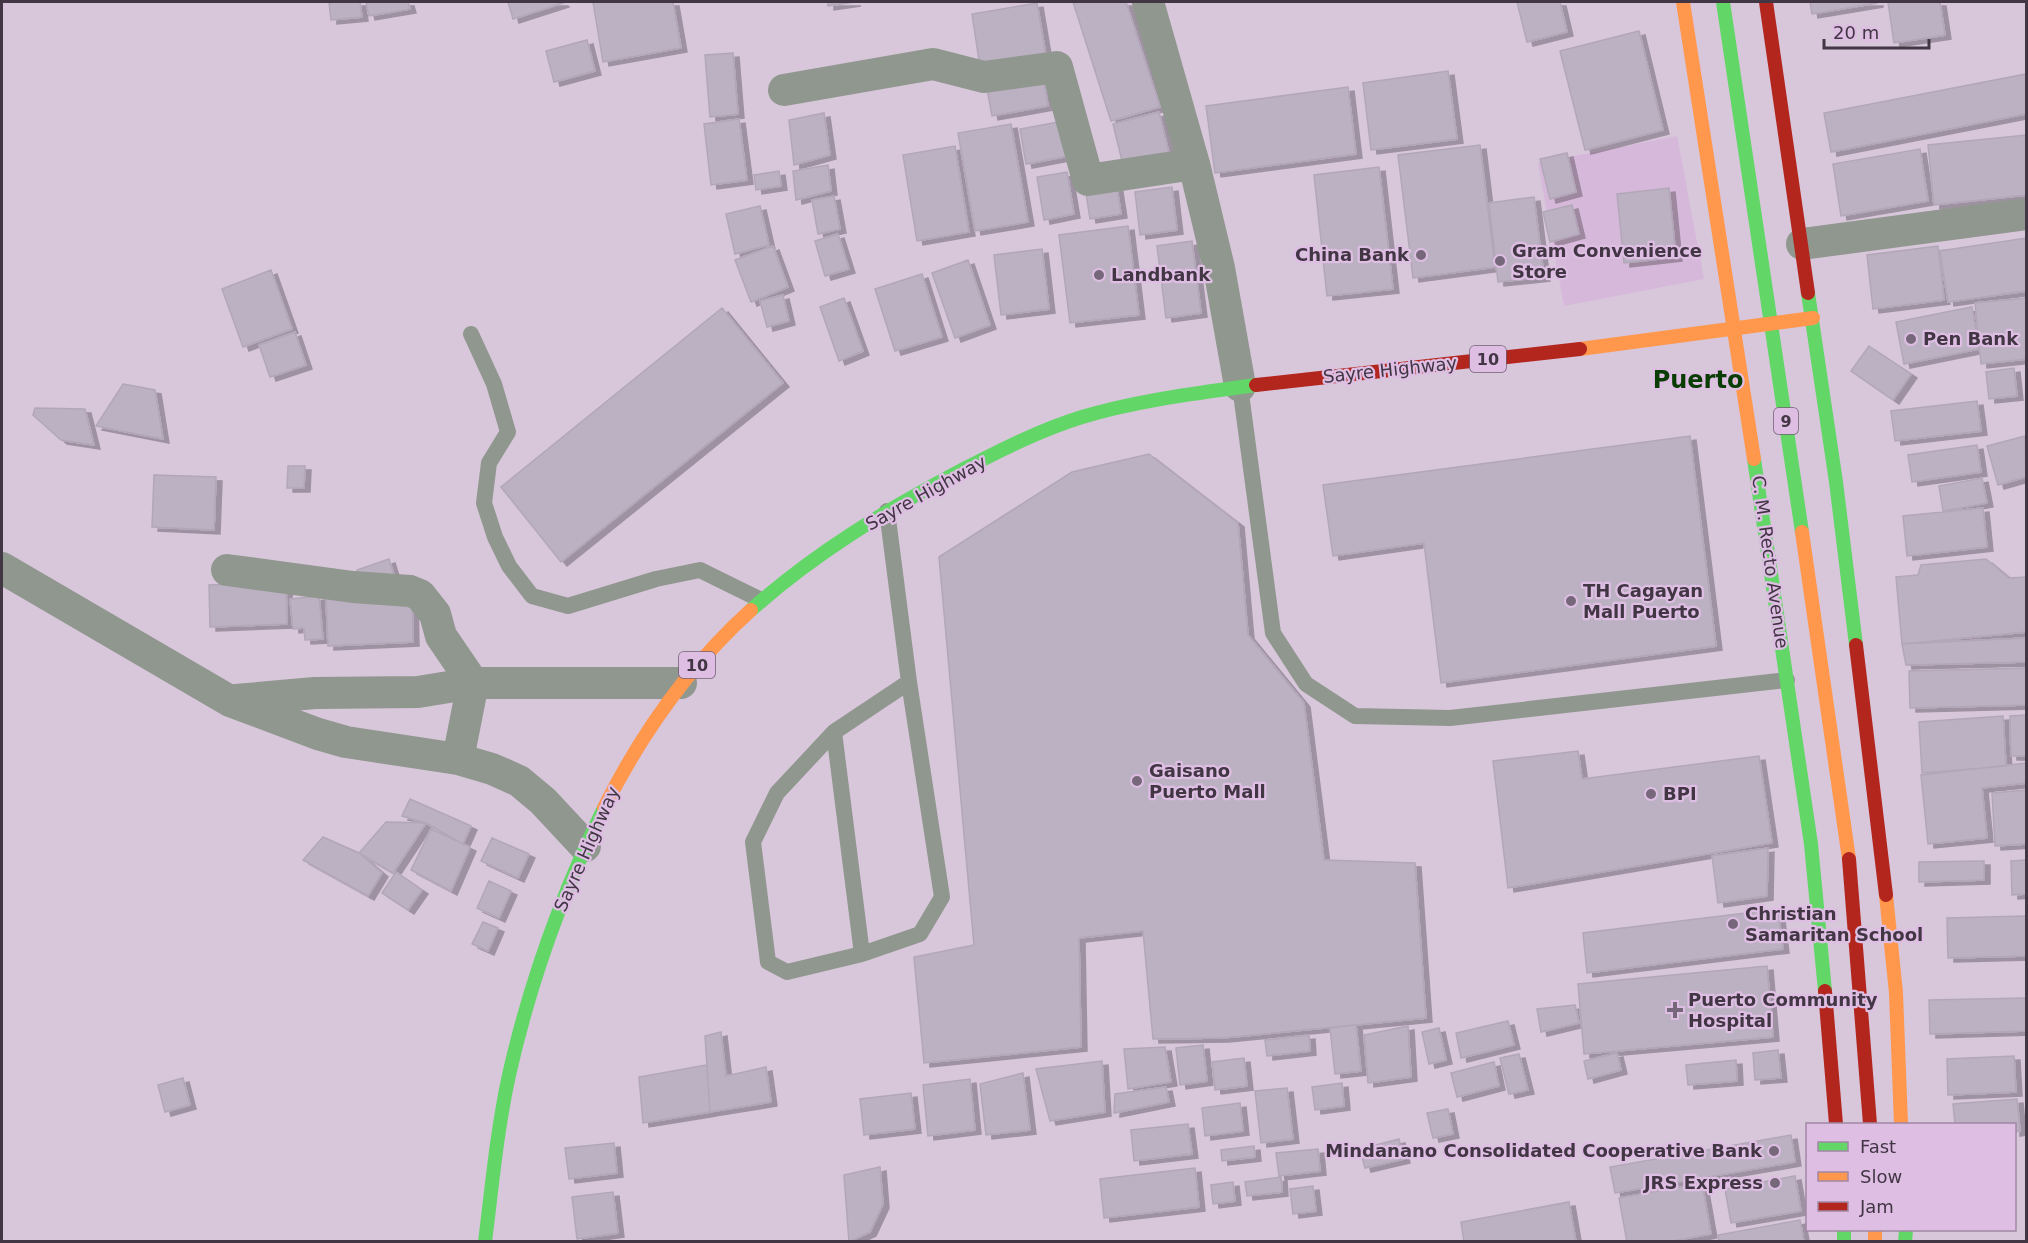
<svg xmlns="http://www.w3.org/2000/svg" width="2028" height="1243" viewBox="0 0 2028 1243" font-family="'DejaVu Sans',sans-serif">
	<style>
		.built { fill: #d6b9da }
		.building { fill: #bcb1c3; stroke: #b2a7b8; stroke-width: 1.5; filter: url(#shadow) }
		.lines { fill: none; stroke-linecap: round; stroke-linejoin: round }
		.lane { stroke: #90978e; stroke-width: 16 }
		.street { stroke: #90978e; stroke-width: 32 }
		.fast { stroke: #63d668; stroke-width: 14 }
		.slow { stroke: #ff974d; stroke-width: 14 }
		.jam { stroke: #b3261e; stroke-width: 14 }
		.poi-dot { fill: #76687a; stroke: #debee3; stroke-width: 2 }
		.labels { text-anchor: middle; stroke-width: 4.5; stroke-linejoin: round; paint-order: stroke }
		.shield { fill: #debee3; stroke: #715f74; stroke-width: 1.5 }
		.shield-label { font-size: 16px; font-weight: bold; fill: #423645 }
		.poi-label { font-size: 18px; font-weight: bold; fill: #423645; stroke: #debee3; text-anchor: start }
		.street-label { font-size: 18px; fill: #423645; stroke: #debee3 }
		.district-label { font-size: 24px; font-weight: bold; fill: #093d03; stroke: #debee3 }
	</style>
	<defs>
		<filter id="shadow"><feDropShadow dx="6" dy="4" stdDeviation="0" flood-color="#0004"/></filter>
	</defs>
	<rect width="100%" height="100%" fill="#d8c6db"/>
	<!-- built -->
	<path class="built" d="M1677 136 1704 279 1564 306 1538 163Z"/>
	<!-- building -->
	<path class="building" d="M329 2H360L362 17 331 20Z
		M366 2H408L410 9 369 16Z
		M508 2H562L563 3 513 19Z
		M593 2H673L681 48 603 62Z
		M828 2H855L828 6Z
		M1073 2H1126L1160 107 1111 121Z
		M1517 2H1560L1567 32 1527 42Z
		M1810 2H1877V3L1812 14Z
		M1888 2H1940L1945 35 1894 43Z
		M1037 3 1046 56 980 67 972 14Z
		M1639 31 1663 130 1585 150 1560 51Z
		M587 40 595 71 554 82 546 51Z
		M733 53 738 114 710 117 705 55Z
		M1448 71 1457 139 1371 150 1363 83Z
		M1043 74 1048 106 992 116 986 83Z
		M2026 74V114L1831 152 1824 113Z
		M1348 87 1356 154 1215 173 1206 106Z
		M1159 112 1170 157 1124 169 1113 124Z
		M824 113 830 155 794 165 789 120Z
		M739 119 747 180 711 185 704 124Z
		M1064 121 1069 156 1026 164 1020 129Z
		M1011 124 1028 222 975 231 958 133Z
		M2026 135V195L1934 205 1928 145Z
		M1480 145 1495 267 1413 278 1398 155Z
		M955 146 969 232 917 241 903 155Z
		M1920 149 1928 201 1841 216 1833 164Z
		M1567 153 1576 192 1550 199 1540 159Z
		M828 165 831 191 796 200 793 171Z
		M1379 167 1393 289 1327 296 1314 175Z
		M779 171 781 186 756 190 754 175Z
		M1067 172 1074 214 1044 220 1037 177Z
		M1116 182 1121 214 1090 219 1085 187Z
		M1172 187 1177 230 1140 235 1135 192Z
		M1669 188 1676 257 1624 263 1617 194Z
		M834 196 840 229 818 234 812 200Z
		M1534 197 1544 277 1498 282 1489 203Z
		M1572 205 1579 234 1550 242 1543 212Z
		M760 206 769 245 735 254 726 214Z
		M1128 226 1139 315 1070 323 1059 235Z
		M838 234 849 269 825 276 815 241Z
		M2026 238V291L1948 302 1940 251Z
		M1192 241 1201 313 1166 318 1157 246Z
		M773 246 788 287 751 302 735 260Z
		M1938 246 1944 300 1873 309 1867 255Z
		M1042 249 1049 309 1001 315 994 255Z
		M968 260 990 325 955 338 932 273Z
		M271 270 292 329 243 347 222 289Z
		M922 274 942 337 895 351 875 289Z
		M783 295 789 321 767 327 760 301Z
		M844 298 863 351 839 361 820 307Z
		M2026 298V359L1981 364 1975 303Z
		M1972 307 1979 349 1904 364 1896 322Z
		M722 308 783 383 561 562 501 487Z
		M295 332 306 365 270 377 259 345Z
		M1869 346 1911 374 1893 400 1851 371Z
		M2014 368 2017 396 1989 399 1986 372Z
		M123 384 155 390 163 439 96 426Z
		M1977 401 1981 431 1895 441 1891 411Z
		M35 408 85 409 94 445 61 440 33 415Z
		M1690 436 1716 646 1441 683 1424 543 1333 556 1323 485Z
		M2025 436 2026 477 1998 485 1987 446Z
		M1977 445 1981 472 1912 482 1908 455Z
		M1149 454 1238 523 1248 635 1304 703 1324 860 1415 863 1426 1018 1223 1038 1153 1039 1143 931 1079 938 1081 1047 924 1063 914 957 974 945 939 557 1072 472Z
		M288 466H305L304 488H287Z
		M154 475 216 477 214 530 152 527Z
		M1982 478 1987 503 1943 511 1939 486Z
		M1983 508 1987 547 1907 556 1903 516Z
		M389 559 394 575 361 585 357 570Z
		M1986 559 2009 578 2026 577V632L1902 644 1896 577 1918 575 1921 565Z
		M286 582 287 624 210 627 209 585Z
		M412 594 413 642 328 646 326 598Z
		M319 596 323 639 305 640 304 628 293 629 290 599Z
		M2026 638V662L1906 665 1902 644Z
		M2026 668V705L1910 708 1909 671Z
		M2026 715V756H2011L2010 716Z
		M2003 716 2006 766 1922 773 1919 722Z
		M1578 751 1582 779 1759 756 1772 843 1508 888 1493 761Z
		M2026 763V783L1982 788 1987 838 1928 844 1921 775Z
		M2026 790V844L1995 846 1992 793Z
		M410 799 471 826 463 844 426 823 402 816Z
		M386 822 426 823 393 873 359 853Z
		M431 829 470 847 451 891 411 870Z
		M323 837 359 853 382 873 368 896 303 860Z
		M492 838 529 854 518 878 481 861Z
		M1768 848 1767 896 1718 903 1712 856Z
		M2026 860V894L2012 895 2011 861Z
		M1984 861V880L1919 882V862Z
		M396 872 422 890 408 910 382 893Z
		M489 881 511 891 499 918 477 908Z
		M1778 909 1783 949 1587 973 1583 933Z
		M2026 916V956L1948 958 1947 918Z
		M483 922 498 928 488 951 472 944Z
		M1767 966 1773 1037 1584 1054 1578 984Z
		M2026 998V1031L1930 1034 1929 1000Z
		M1575 1005 1579 1023 1541 1032 1537 1009Z
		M1508 1021 1514 1045 1461 1058 1456 1033Z
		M1356 1025 1361 1071 1335 1074 1330 1028Z
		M1408 1026 1411 1077 1368 1083 1364 1035Z
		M1439 1028 1446 1060 1429 1064 1422 1032Z
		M721 1032 726 1076 766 1067 771 1102 710 1112 705 1036Z
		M1309 1035 1310 1051 1267 1056 1265 1040Z
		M1203 1045 1207 1081 1180 1085 1176 1048Z
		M1165 1047 1171 1082 1128 1089 1124 1049Z
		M1778 1050 1781 1078 1755 1080 1753 1053Z
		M1617 1053 1621 1070 1588 1079 1584 1061Z
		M1519 1054 1528 1090 1509 1094 1500 1058Z
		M2014 1056 2016 1092 1948 1095 1947 1059Z
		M1244 1058 1247 1086 1215 1090 1212 1062Z
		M1736 1060 1737 1081 1688 1085 1686 1065Z
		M1102 1061 1105 1112 1050 1121 1036 1069Z
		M1494 1062 1499 1086 1457 1097 1451 1073Z
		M707 1065 710 1112 643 1123 639 1077Z
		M1023 1073 1030 1130 986 1135 980 1084Z
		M183 1078 190 1105 165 1112 158 1085Z
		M970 1079 975 1130 928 1136 923 1085Z
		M1342 1083 1344 1106 1315 1110 1312 1087Z
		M1166 1087 1169 1102 1114 1113 1115 1094Z
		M1287 1088 1293 1139 1261 1143 1255 1091Z
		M911 1093 915 1129 864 1135 860 1099Z
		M2017 1099 2020 1131 2014 1132V1124H1955L1953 1104Z
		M1240 1103 1243 1131 1205 1136 1202 1108Z
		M1448 1109 1453 1134 1433 1138 1427 1113Z
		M1188 1124 1192 1154 1134 1161 1131 1130Z
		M1791 1135 1795 1162 1615 1193 1610 1167Z
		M1399 1139 1404 1159 1365 1168 1360 1149Z
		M614 1143 617 1173 569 1179 565 1148Z
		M1254 1146 1255 1157 1222 1161 1221 1150Z
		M1318 1149 1320 1171 1279 1176 1276 1153Z
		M880 1167 883 1204 870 1232 849 1242 844 1175Z
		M1195 1168 1199 1207 1104 1218 1100 1179Z
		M1795 1176 1801 1211 1731 1223 1725 1189Z
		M1281 1177 1282 1192 1247 1196 1245 1182Z
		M1233 1182 1235 1201 1213 1204 1211 1185Z
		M1702 1183 1711 1234 1667 1242H1627L1619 1198Z
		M1313 1186 1316 1211 1293 1214 1290 1189Z
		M613 1192 618 1233 577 1239 572 1197Z
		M1569 1202 1576 1242H1464L1461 1222Z
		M1800 1220 1804 1242H1719L1718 1235Z"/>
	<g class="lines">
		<!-- lane -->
		<path class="lane" d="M471 334 494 384 508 432 489 463 484 503 495 537 509 566 532 596 568 606 656 579 700 570 761 600
			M1240 386 1273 633 1306 684 1355 716 1450 718 1787 680
			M887 511 909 682
			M909 682 942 897 920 934 862 954 787 972 768 962 753 842 777 793 834 732Z
			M834 732 862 954"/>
		<!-- street -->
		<path class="street" d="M1148 2 1194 164 1219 268 1240 386
			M784 90 933 64 984 77 1057 67 1088 180 1194 164
			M1802 244 2026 214
			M2 568 230 701 318 734 346 742 458 759 492 769 519 781 543 801 585 846
			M227 570 353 587 410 591 420 595 435 614 441 636 473 683 458 759
			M236 700 315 693 418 692 473 683H681"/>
		<!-- fast -->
		<path class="fast" d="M1723 2 1802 532
			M1808 293 1836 482 1856 645
			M1754 459 1811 844 1825 991
			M751 610C815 553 886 510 962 470 1001 450 1040 430 1082 417 1138 400 1199 393 1256 385
			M1844 1230V1242
			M485 1242C492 1186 497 1130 509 1075 530 982 562 893 604 808
			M1905 1242 1906 1230"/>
		<!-- slow -->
		<path class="slow" d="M1683 2 1754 459
			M1580 349 1813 318
			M1802 532 1849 859
			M604 808C641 734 689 666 751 610
			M1886 895 1896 993 1901 1124
			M1875 1230V1242"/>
		<!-- jam -->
		<path class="jam" d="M1766 2 1808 293
			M1256 385 1580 349
			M1856 645 1886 895
			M1849 859 1870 1124
			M1825 991 1836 1124"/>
	</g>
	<!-- markers -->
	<g class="poi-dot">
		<circle cx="1421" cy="255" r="6"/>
		<circle cx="1500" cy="261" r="6"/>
		<circle cx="1099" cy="275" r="6"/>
		<circle cx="1911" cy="339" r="6"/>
		<circle cx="1571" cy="601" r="6"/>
		<circle cx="1137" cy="781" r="6"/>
		<circle cx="1651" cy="794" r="6"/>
		<circle cx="1733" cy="924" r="6"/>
		<path d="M1672 1001h6v6h6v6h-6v6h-6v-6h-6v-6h6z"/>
		<circle cx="1774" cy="1151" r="6"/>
		<circle cx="1775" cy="1183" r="6"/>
	</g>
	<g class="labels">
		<!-- shield labels -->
		<g class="shield">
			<rect x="1470" y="346" width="36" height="26" rx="4.5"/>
			<rect x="1774" y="408" width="24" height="26" rx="4.5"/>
			<rect x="679" y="652" width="36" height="26" rx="4.5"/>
		</g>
		<g class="shield-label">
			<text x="1488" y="365">10</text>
			<text x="1786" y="427">9</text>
			<text x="697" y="671">10</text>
		</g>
		<!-- poi labels -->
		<g class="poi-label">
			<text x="1512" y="257">Gram Convenience<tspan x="1512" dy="21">Store</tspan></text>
			<text x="1409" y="261" text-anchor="end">China Bank</text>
			<text x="1111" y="281">Landbank</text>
			<text x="1923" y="345">Pen Bank</text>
			<text x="1583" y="597">TH Cagayan<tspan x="1583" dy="21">Mall Puerto</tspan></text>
			<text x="1149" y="777">Gaisano<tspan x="1149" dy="21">Puerto Mall</tspan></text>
			<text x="1663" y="800">BPI</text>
			<text x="1745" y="920">Christian<tspan x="1745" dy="21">Samaritan School</tspan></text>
			<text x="1688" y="1006">Puerto Community<tspan x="1688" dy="21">Hospital</tspan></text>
			<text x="1762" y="1157" text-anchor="end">Mindanano Consolidated Cooperative Bank</text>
			<text x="1763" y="1189" text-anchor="end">JRS Express</text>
		</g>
		<!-- street labels -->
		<g class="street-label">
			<text transform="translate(1390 370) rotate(-6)" y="6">Sayre Highway</text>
			<text transform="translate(926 493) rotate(-29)" y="6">Sayre Highway</text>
			<text transform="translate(1770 562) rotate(82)" y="6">C. M. Recto Avenue</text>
			<text transform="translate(587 849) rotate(-66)" y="6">Sayre Highway</text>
		</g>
		<!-- district labels -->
		<g class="district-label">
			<text x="1698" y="388">Puerto</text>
		</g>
	</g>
	<!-- border -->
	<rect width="2028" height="1243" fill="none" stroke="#423645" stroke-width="6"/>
	<!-- legend -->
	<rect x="1806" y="1123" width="210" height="108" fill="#debee3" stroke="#a088a4" stroke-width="1.5"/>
	<rect x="1818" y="1142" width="30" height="9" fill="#63d668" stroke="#a088a4" stroke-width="1.5"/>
	<text x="1860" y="1153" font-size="18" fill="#423645">Fast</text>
	<rect x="1818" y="1172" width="30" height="9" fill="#ff974d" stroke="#a088a4" stroke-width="1.5"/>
	<text x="1860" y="1183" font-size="18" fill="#423645">Slow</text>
	<rect x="1818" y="1202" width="30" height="9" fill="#b3261e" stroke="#a088a4" stroke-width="1.5"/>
	<text x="1860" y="1213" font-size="18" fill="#423645">Jam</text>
	<!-- scale -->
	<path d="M1824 39v9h105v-9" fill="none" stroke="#423645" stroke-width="3"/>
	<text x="1833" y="39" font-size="18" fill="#423645" stroke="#debee3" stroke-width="4.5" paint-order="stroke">20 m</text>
</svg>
